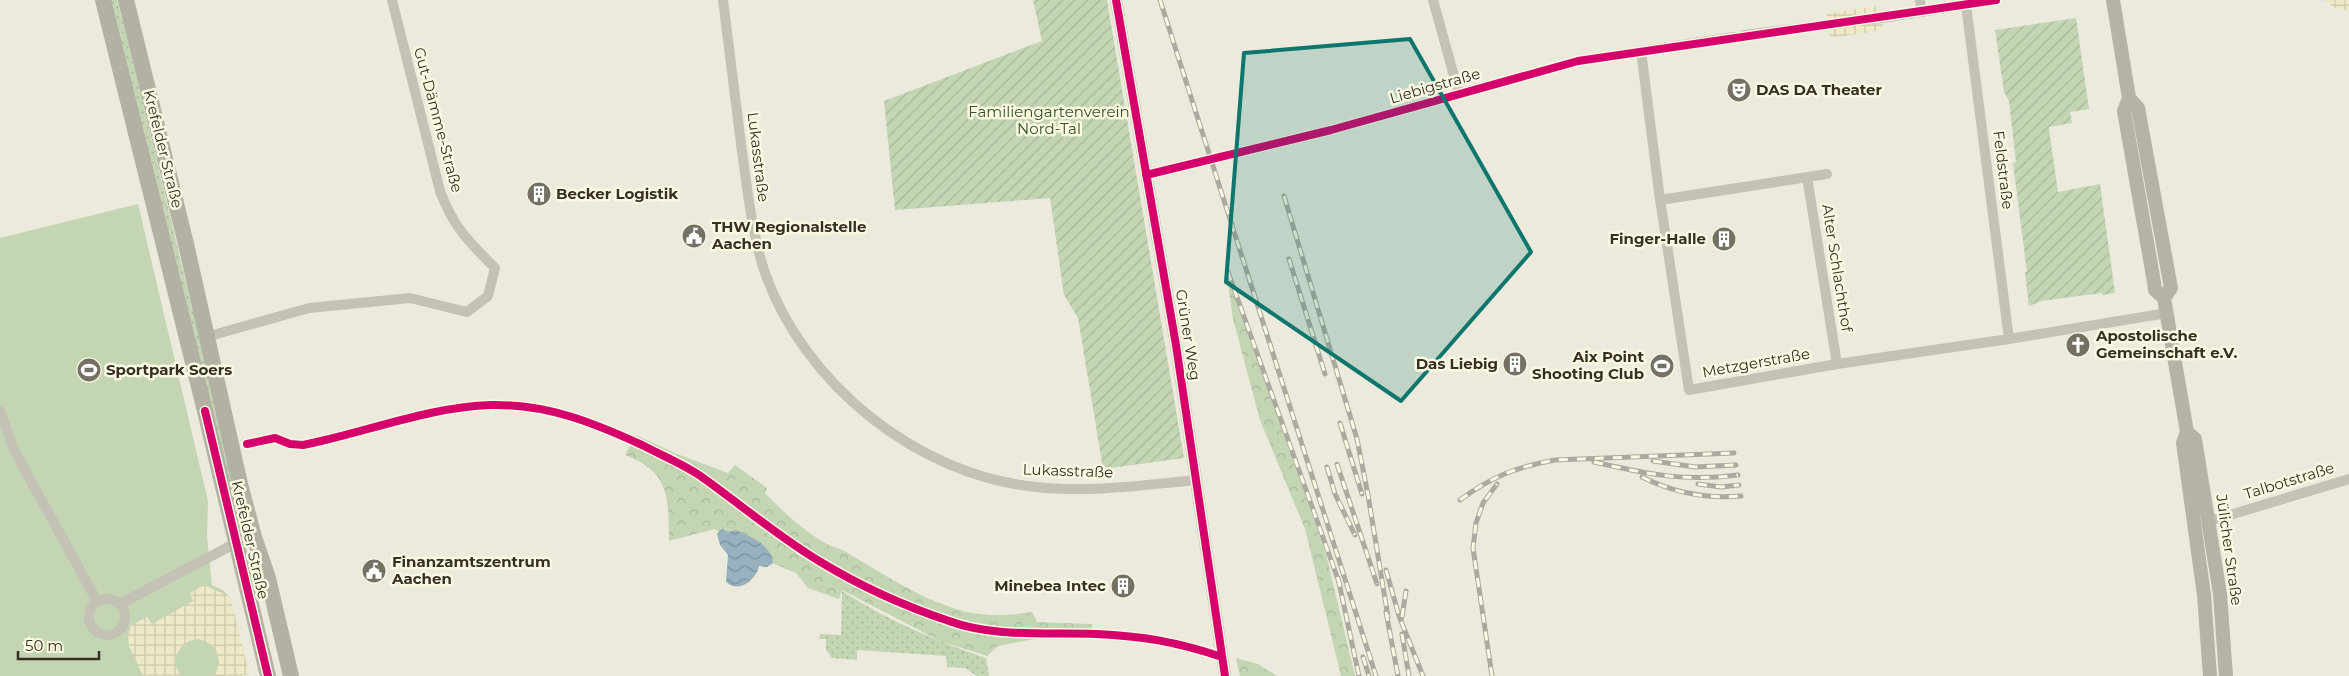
<svg xmlns="http://www.w3.org/2000/svg" width="2349" height="676" viewBox="0 0 2349 676" font-family="Montserrat,sans-serif">
	<style>
		.grass { fill: url(#grass-dots) }
		.forest { fill: url(#forest-crowns) }
		.garden { fill: url(#garden-furrows) }
		.pitch { fill: #c4d5b4 }
		.plaza { fill: url(#plaza-grid) }
		.water { fill: url(#water-waves) }
		.lines { fill: none; stroke-linecap: round; stroke-linejoin: round }
		.minor { stroke: #c4c1b5; stroke-width: 10 }
		.tertiary { stroke: #c4c1b5; stroke-width: 12 }
		.secondary { stroke: #b5b2a6; stroke-width: 14 }
		.primary { stroke: #b3b0a4; stroke-width: 16 }
		.rail-casing { stroke: #acaaa0; stroke-width: 5 }
		.rail { stroke: #faf8e1; stroke-width: 3; stroke-dasharray: 9; stroke-linecap: butt }
		.cycleway-casing { stroke: #faf8e1; stroke-width: 11 }
		.cycleway { stroke: #d6006c; stroke-width: 8 }
		.marked { fill: #0f766e; fill-opacity: 0.2; stroke: #0f766e; stroke-width: 4; stroke-linejoin: round }
		.labels { text-anchor: middle; stroke-width: 5; stroke-linejoin: round; paint-order: stroke }
		.street-label { font-size: 15px; fill: #352f24; stroke: #faf8e1 }
		.poi-label { font-size: 15px; font-weight: bold; fill: #352f24; stroke: #faf8e1; text-anchor: start }
		.park-label { font-size: 15px; fill: #335526; stroke: #faf8e1 }
	</style>
	<defs>
		<pattern id="grass-dots" width="8" height="8" patternUnits="userSpaceOnUse" patternTransform="scale(1.25)"><rect width="8" height="8" fill="#c4d5b4"/><path d="M2 2h.1M6 6h.1" fill="none" stroke="#a9b79b" stroke-width="1.8" stroke-linecap="round"/></pattern>
		<pattern id="forest-crowns" width="20" height="18" patternUnits="userSpaceOnUse" patternTransform="scale(1.25)"><rect width="20" height="18" fill="#c4d5b4"/><path d="M2 6a3 3 0 1 1 6 0M12 15a3 3 0 1 1 6 0" fill="none" stroke="#a9b79b"/></pattern>
		<pattern id="garden-furrows" width="10" height="10" patternUnits="userSpaceOnUse" patternTransform="scale(1.25)"><rect width="10" height="10" fill="#c4d5b4"/><path d="M-1 1l2-2M0 10L10 0M9 11l2-2" fill="none" stroke="#a9b79b"/></pattern>
		<pattern id="plaza-grid" width="8" height="8" patternUnits="userSpaceOnUse" patternTransform="scale(1.25)"><rect width="8" height="8" fill="#ede9c9"/><path d="M0 4h8M4 0v8" fill="none" stroke="#ccc8ac"/></pattern>
		<pattern id="water-waves" width="16" height="10" patternUnits="userSpaceOnUse" patternTransform="scale(1.25)"><rect width="16" height="10" fill="#97b1bf"/><path d="M0 5q4-4 8 0t8 0" fill="none" stroke="#7c909b"/></pattern>
	</defs>
	<rect width="100%" height="100%" fill="#eceadc"/>
	<!-- grass -->
	<path class="grass" d="M110 0H117L127 37 241 511 236 513Z
		M842 591C887 620 936 641 986 658L989 676H977L965 668 947 667 946 656 857 650V660L832 658 826 650V639H819L820 634 841 635Z"/>
	<!-- forest -->
	<path class="forest" d="M1227 276 1326 554 1355 676H1341L1305 529 1260 420 1233 319Z
		M636 435 677 454 728 473 735 465 767 488 765 493C781 510 806 533 827 544 832 547 839 548 844 551 890 577 945 618 1001 615 1011 615 1022 613 1032 612L1037 622 1092 624 1091 637 1056 635 998 646 987 656 940 641 842 590 839 599 808 588 796 573 747 553 715 529 669 541C668 497 671 473 625 455Z
		M1236 658 1258 664 1277 676H1240Z"/>
	<!-- garden -->
	<path class="garden" d="M1033 0H1107L1184 458 1103 469 1078 318 1064 295 1050 198 895 210 884 101 1042 41Z
		M2076 18 2089 109 2070 112 2072 123 2049 127 2050 136 2058 192 2100 184 2115 293 2102 295V293L2041 301 2029 306 2025 272H2027L2013 163 2016 162 2009 101 2004 92 1995 30Z"/>
	<!-- pitch -->
	<path class="pitch" d="M138 204 208 501 207 537 212 585 223 590 230 597 249 674 240 676H0V238Z"/>
	<!-- plaza -->
	<path class="plaza" d="M2324 0H2349V11L2335 8Z
		M1880 6 1884 30 1830 38 1826 13Z
		M204 585 230 597 249 674 240 676H213L217 671 219 661 216 650 209 643 199 639 189 641 181 647 176 656V667L181 676H143L129 646 128 637 131 625 147 617 152 624 193 601 190 593Z"/>
	<!-- water -->
	<path class="water" d="M722 529 729 532 736 530C752 538 770 543 773 563L767 567 759 566C756 580 739 594 726 582L728 555 720 545 717 534Z"/>
	<g class="lines">
		<!-- minor -->
		<path class="minor" d="M723 0C729 48 735 96 741 144 747 186 751 229 764 270 803 384 917 475 1036 487 1090 493 1143 485 1197 480
			M1433 0 1459 94
			M1920 0 1922 12
			M1966 5 2009 339
			M1744 35 1889 17 1996 0
			M1641 51 1659 192 1689 390 1837 364 2009 339 2167 313
			M1146 175 1331 130 1578 61 1734 37
			M1807 177 1837 364
			M1660 200 1827 174
			M206 337 309 308 410 298 467 312 488 296 495 268C468 241 454 228 440 191L392 0
			M0 411 14 450 97 601
			M2210 521 2349 479
			M89 617a18 18 0 1 1 36 0a18 18 0 1 1-36 0Z
			M120 604 236 543 254 537"/>
		<!-- tertiary -->
		<path class="tertiary" d="M1116 0 1176 345 1225 676"/>
		<!-- secondary -->
		<path class="secondary" d="M2113 0 2129 98 2124 111 2154 282 2155 290 2164 298 2187 432 2183 443 2204 595 2210 676
			M2129 98 2138 108 2171 288 2164 298
			M2187 432 2195 439 2220 594 2226 676"/>
		<!-- primary -->
		<path class="primary" d="M103 0 205 411 268 676
			M126 0 186 244 240 484 254 537 268 578 291 676"/>
		<defs>
			<path id="rail" d="M1160 0 1376 676
				M1284 196 1357 439 1368 495 1388 617
				M1289 259 1325 374
				M1228 272 1340 585
				M1340 423 1362 494
				M1653 461 1695 467 1736 465
				M1594 462C1647 474 1684 482 1738 475
				M1337 464 1377 584
				M1327 467 1335 494 1355 535
				M1642 477C1674 493 1706 499 1741 496
				M1698 484 1721 487 1739 485
				M1460 500C1491 477 1516 467 1555 460L1734 453
				M1386 570 1399 616 1423 676
				M1338 578 1359 676
				M1386 612 1398 676
				M1402 617 1406 591
				M1402 634 1409 676
				M1363 657 1369 676
				M1492 676 1473 548 1476 523 1483 503 1497 484"/>
		</defs>
		<!-- rail casing -->
		<use href="#rail" class="rail-casing"/>
		<!-- rail -->
		<use href="#rail" class="rail"/>
		<defs>
			<path id="cycleway" d="M1116 0 1176 345 1225 676
				M1146 175 1331 130 1578 61 1996 0
				M205 411 268 676
				M247 444 275 438 290 444 303 445C365 433 427 407 491 405 547 404 592 422 642 445 661 455 681 463 699 475 739 503 777 536 819 561 860 586 904 606 949 621 995 638 1048 632 1096 634 1143 636 1177 642 1222 657"/>
		</defs>
		<!-- cycleway casing -->
		<use href="#cycleway" class="cycleway-casing"/>
		<!-- cycleway -->
		<use href="#cycleway" class="cycleway"/>
	</g>
	<!-- marked area -->
	<path class="marked" d="M1410 39 1531 252 1401 401 1226 282 1244 53Z"/>
	<!-- icons -->
	<defs>
		<symbol id="theatre-disc" viewBox="-11 -11 22 22"><circle r="9.5" fill="#757064" stroke="#faf8e1"/><path d="M-5-5.5Q0-4 5-5.5V0Q5 5 0 6Q-5 5-5 0ZM-3.3-2.5H-1v1.5H-3.3ZM1-2.5H3.3v1.5H1ZM-2.8 1Q0 5.5 2.8 1Z" fill="#fff"/></symbol>
		<symbol id="building-disc" viewBox="-11 -11 22 22"><circle r="9.5" fill="#757064" stroke="#faf8e1"/><path d="M-4-6H4V6H1V3H-1V6H-4ZM-2.5-4.3h1.7v1.8h-1.7ZM.8-4.3h1.7v1.8H.8ZM-2.5-1h1.7V.8h-1.7ZM.8-1h1.7V.8H.8Z" fill="#fff"/></symbol>
		<symbol id="civic-disc" viewBox="-11 -11 22 22"><circle r="9.5" fill="#757064" stroke="#faf8e1"/><path d="M-.6-6.5H3V-4.5H.6V-3L4-1V1h2V6H-6V1h2V-1L-.6-3ZM-1.2 2.5V6h2.4V2.5Z" fill="#fff"/></symbol>
		<symbol id="church-disc" viewBox="-11 -11 22 22"><circle r="9.5" fill="#757064" stroke="#faf8e1"/><path d="M-1.2-6h2.4v3.5h3.3v2.4h-3.3V6h-2.4V-.1h-3.3v-2.4h3.3Z" fill="#fff"/></symbol>
		<symbol id="stadium-disc" viewBox="-11 -11 22 22"><circle r="9.5" fill="#757064" stroke="#faf8e1"/><path d="M0-5a6.5 5 0 1 0 0 10a6.5 5 0 1 0 0-10ZM-3.5-1.8h7v3.6h-7Z" fill="#fff"/></symbol>
	</defs>
	<g fill-rule="evenodd">
		<use href="#theatre-disc" x="1725" y="76" width="28" height="28"/>
		<use href="#building-disc" x="525" y="180" width="28" height="28"/>
		<use href="#civic-disc" x="680" y="222" width="28" height="28"/>
		<use href="#building-disc" x="1710" y="225" width="28" height="28"/>
		<use href="#church-disc" x="2064" y="331" width="28" height="28"/>
		<use href="#building-disc" x="1501" y="350" width="28" height="28"/>
		<use href="#stadium-disc" x="1648" y="352" width="28" height="28"/>
		<use href="#stadium-disc" x="75" y="356" width="28" height="28"/>
		<use href="#civic-disc" x="360" y="557" width="28" height="28"/>
		<use href="#building-disc" x="1109" y="572" width="28" height="28"/>
	</g>
	<g class="labels">
		<!-- street labels -->
		<g class="street-label">
			<text transform="translate(1435 86) rotate(-16)" y="5">Liebigstraße</text>
			<text transform="translate(438 120) rotate(75)" y="5">Gut-Dämme-Straße</text>
			<text transform="translate(163 149) rotate(76)" y="5">Krefelder Straße</text>
			<text transform="translate(758 157) rotate(83)" y="5">Lukasstraße</text>
			<text transform="translate(2003 170) rotate(83)" y="5">Feldstraße</text>
			<text transform="translate(1837 268) rotate(81)" y="5">Alter Schlachthof</text>
			<text transform="translate(1188 335) rotate(81)" y="5">Grüner Weg</text>
			<text transform="translate(1756 363) rotate(-10)" y="5">Metzgerstraße</text>
			<text transform="translate(1068 471) rotate(2)" y="5">Lukasstraße</text>
			<text transform="translate(2289 481) rotate(-17)" y="5">Talbotstraße</text>
			<text transform="translate(250 540) rotate(77)" y="5">Krefelder Straße</text>
			<text transform="translate(2229 550) rotate(82)" y="5">Jülicher Straße</text>
		</g>
		<!-- poi labels -->
		<g class="poi-label">
			<text x="1756" y="95">DAS DA Theater</text>
			<text x="556" y="199">Becker Logistik</text>
			<text x="712" y="232">THW Regionalstelle<tspan x="712" dy="17">Aachen</tspan></text>
			<text x="1706" y="244" text-anchor="end">Finger-Halle</text>
			<text x="2096" y="341">Apostolische<tspan x="2096" dy="17">Gemeinschaft e.V.</tspan></text>
			<text x="1644" y="362" text-anchor="end">Aix Point<tspan x="1644" dy="17">Shooting Club</tspan></text>
			<text x="1498" y="369" text-anchor="end">Das Liebig</text>
			<text x="106" y="375">Sportpark Soers</text>
			<text x="392" y="567">Finanzamtszentrum<tspan x="392" dy="17">Aachen</tspan></text>
			<text x="1106" y="591" text-anchor="end">Minebea Intec</text>
		</g>
		<!-- park labels -->
		<g class="park-label">
			<text x="1049" y="117">Familiengartenverein<tspan x="1049" dy="17">Nord-Tal</tspan></text>
		</g>
	</g>
	<!-- scale -->
	<path d="M18 651v8h81v-8" fill="none" stroke="#352f24" stroke-width="2.5"/>
	<text x="25" y="651" font-size="15" fill="#352f24" stroke="#faf8e1" stroke-width="4" paint-order="stroke">50 m</text>
</svg>
